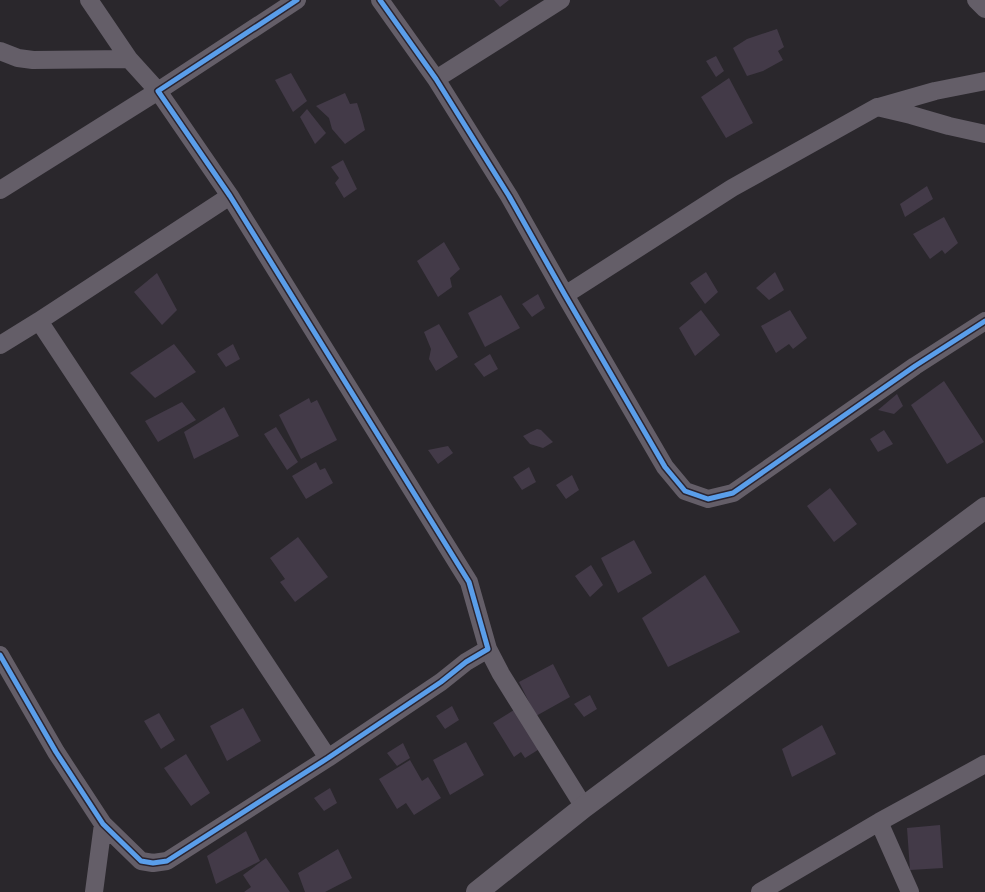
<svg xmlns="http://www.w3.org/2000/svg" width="985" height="892" viewBox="0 0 985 892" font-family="Lato,sans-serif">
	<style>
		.building { fill: #433a48 }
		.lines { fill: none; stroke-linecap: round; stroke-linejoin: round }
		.minor { stroke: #645e68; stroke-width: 18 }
		.tertiary { stroke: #645e68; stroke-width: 22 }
		.cycleway-casing { stroke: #2b242f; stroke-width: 8 }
		.cycleway { stroke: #5a9eea; stroke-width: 5 }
	</style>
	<rect width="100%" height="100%" fill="#2a272c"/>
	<!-- building -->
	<path class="building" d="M494 0H509L500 7Z
		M777 29 784 47 778 51 783 60 763 71 747 76 733 48 747 39Z
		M716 56 724 71 716 77 706 61Z
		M291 73 307 101 293 112 275 80Z
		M729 78 753 123 726 138 701 97Z
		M345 93 350 104 357 103 361 115 365 130 345 144 332 129 329 118 316 106Z
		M307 109 326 133 315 144 300 117Z
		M343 160 357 189 344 198 335 183 339 178 331 167Z
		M927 186 933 199 905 217 900 204Z
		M944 217 958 243 945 254 942 250 930 259 913 234Z
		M444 242 460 269 450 278 452 287 438 297 417 261Z
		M706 272 718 292 705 304 690 283Z
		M775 272 784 290 769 300 756 288Z
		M157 273 177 310 162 325 134 292Z
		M538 294 545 308 532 317 522 304Z
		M501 295 520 328 485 347 468 313Z
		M701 310 720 335 695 356 679 328Z
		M790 310 807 338 793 349 789 344 776 353 761 326Z
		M439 324 458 357 436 371 429 359 431 349 424 332Z
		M174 344 196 372 155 398 130 373Z
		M233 344 240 359 226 367 217 354Z
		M490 354 498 369 484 377 474 364Z
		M944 381 984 442 947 464 911 405Z
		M897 394 903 406 894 414 878 410Z
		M309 398 311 403 317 400 337 440 301 459 279 415Z
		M182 402 196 420 158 442 145 421Z
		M224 407 239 436 194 459 184 432Z
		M276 427 298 462 287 470 264 434Z
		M537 429 541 430 553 442 543 448 530 444 523 436Z
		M884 430 893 444 878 452 870 439Z
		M448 446 453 453 438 464 428 450Z
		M316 462 320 470 325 468 333 483 306 499 292 476Z
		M529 467 536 482 522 490 513 477Z
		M572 475 579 490 566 499 556 485Z
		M830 488 857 524 834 542 807 506Z
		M298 537 328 577 295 602 280 582 285 579 270 558Z
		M634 540 652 573 618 593 601 558Z
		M591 565 603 585 590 597 575 576Z
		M705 575 740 632 668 667 642 618Z
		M553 664 570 697 536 716 519 682Z
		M590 695 597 709 584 717 574 704Z
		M452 706 459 720 445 729 436 716Z
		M243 708 261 741 227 761 210 726Z
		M517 708 541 748 525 758 521 752 514 757 493 723Z
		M159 713 175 740 161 749 144 721Z
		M822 725 836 754 792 777 782 749Z
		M466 742 484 775 450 795 433 760Z
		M403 743 410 758 397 766 387 753Z
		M186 754 210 793 191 806 164 768Z
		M410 760 422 781 428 777 441 798 414 815 406 803 397 809 379 779Z
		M330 788 337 803 324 811 314 798Z
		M940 825 943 868 910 870 907 828Z
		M246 831 260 861 216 884 207 856Z
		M338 849 352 878 325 892H305L298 873Z
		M266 858 290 892H244L251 887 243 875Z"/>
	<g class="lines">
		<!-- minor -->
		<path class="minor" d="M380 0 436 79 509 196 565 295 665 467 685 491 708 499 733 493 915 366 985 321
			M976 0 985 9
			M0 51 18 58 33 60 129 59
			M436 79 561 0
			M879 107 935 91 985 81
			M0 190 158 91 129 59 89 0
			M230 196 39 321 328 758
			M565 295 732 188 877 107 911 115 949 126 985 134
			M0 345 39 321
			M488 649 501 674 584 807
			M0 655 56 752 103 824 141 861 153 863 167 861 328 758 441 682 466 662 488 649 469 582 230 196 158 91 297 0
			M879 822 910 892
			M94 892 103 824
			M760 892 879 822 985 764"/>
		<!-- tertiary -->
		<path class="tertiary" d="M477 892 584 807 985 508"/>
		<defs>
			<path id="cycleway" d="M380 0 436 79 509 196 565 295 665 467 685 491 708 499 733 493 915 366 985 321
				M0 655 56 752 103 824 141 861 153 863 167 861 328 758 441 682 466 662 488 649 469 582 230 196 158 91 297 0"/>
		</defs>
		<!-- cycleway casing -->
		<use href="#cycleway" class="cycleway-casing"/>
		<!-- cycleway -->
		<use href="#cycleway" class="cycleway"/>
	</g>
</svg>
